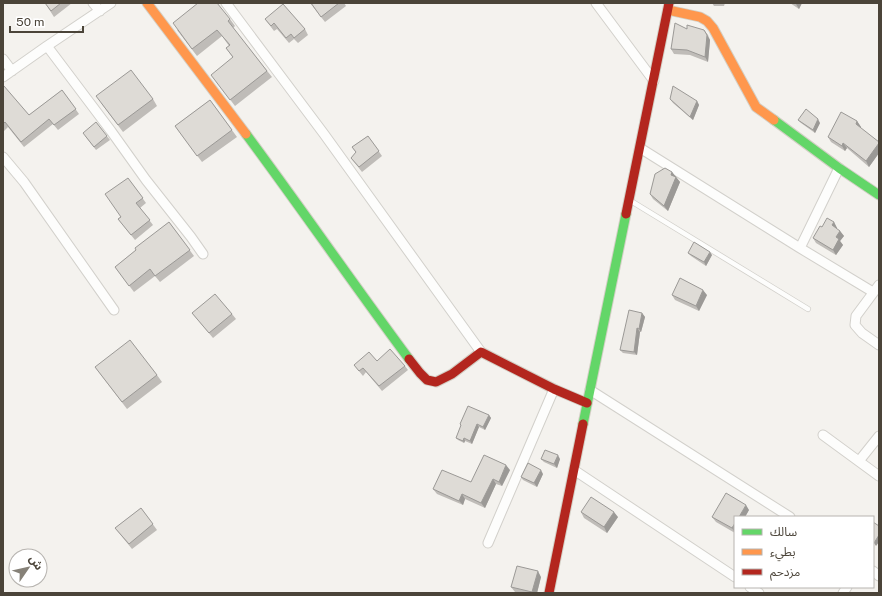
<svg xmlns="http://www.w3.org/2000/svg" width="882" height="596" viewBox="0 0 882 596" font-family="'Public Sans','Noto Sans Arabic',sans-serif">
	<style>
		.lines { fill: none; stroke-linecap: round; stroke-linejoin: round }
		.lane-casing { stroke: #d2d0cb; stroke-width: 6 }
		.street-casing { stroke: #d2d0cb; stroke-width: 11 }
		.fast-casing { stroke: #d3cfc5; stroke-width: 11 }
		.slow-casing { stroke: #d3cfc5; stroke-width: 11 }
		.jam-casing { stroke: #d3cfc5; stroke-width: 11 }
		.lane { stroke: #fdfdfc; stroke-width: 4.5 }
		.street { stroke: #fdfdfc; stroke-width: 9 }
		.fast { stroke: #63d668; stroke-width: 9 }
		.slow { stroke: #ff974d; stroke-width: 9 }
		.jam { stroke: #b3261e; stroke-width: 9 }
		.wall { fill: #bfbcb8 }
		.shaded-wall { fill: #9b9996 }
		.building { fill: #dedbd6; stroke: #9b9996 }
	</style>
	<rect width="100%" height="100%" fill="#f4f2ee"/>
	<g class="lines">
		<defs>
			<path id="lane" d="M631 201 808 309"/>
			<path id="street" d="M93 3 100 11
				M226 3 324 134 481 352
				M596 3 654 81
				M47 46 111 131 146 180 191 237 203 254
				M3 59 12 71
				M3 77 47 46 111 3
				M640 148 800 248
				M3 157 24 182 114 310
				M839 168 800 248 873 292
				M879 285 856 316 855 325 862 333 879 345
				M590 390 790 517
				M823 435 879 476
				M859 461 879 436
				M574 470 735 577
				M488 543 554 389
				M873 571 879 576
				M750 587 759 593
				M843 593 847 587"/>
			<path id="fast" d="M774 120 839 168 879 195
				M246 134C301 208 354 285 409 359
				M583 424 626 214"/>
			<path id="slow" d="M147 3 246 134
				M668 10 700 17 707 21 713 28 756 107 774 120"/>
			<path id="jam" d="M626 214 669 3
				M409 359 420 373 427 380 436 382 452 374 481 352 554 389 587 403
				M549 593 583 424"/>
		</defs>
		<!-- lane casing -->
		<use href="#lane" class="lane-casing"/>
		<!-- street casing -->
		<use href="#street" class="street-casing"/>
		<!-- fast casing -->
		<use href="#fast" class="fast-casing"/>
		<!-- slow casing -->
		<use href="#slow" class="slow-casing"/>
		<!-- jam casing -->
		<use href="#jam" class="jam-casing"/>
		<!-- lane -->
		<use href="#lane" class="lane"/>
		<!-- street -->
		<use href="#street" class="street"/>
		<!-- fast -->
		<use href="#fast" class="fast"/>
		<!-- slow -->
		<use href="#slow" class="slow"/>
		<!-- jam -->
		<use href="#jam" class="jam"/>
	</g>
	<!-- wall -->
	<path class="wall" d="M45 3H72L54 17Z
		M310 3H344L346 6 325 22Z
		M712 3H725L724 6H714Z
		M790 3H802L799 9Z
		M230 19 235 26 233 28 272 77 235 106 216 81 233 58 226 48 229 46 222 36 197 56 177 30Z
		M265 19 305 29 308 35 298 43 294 39 289 43 277 29 274 31Z
		M687 29 704 30 708 35 710 40 708 62 690 55 674 54 671 49Z
		M3 87 29 115 62 90 79 114 58 130 53 124 24 147 8 127 3 132Z
		M153 99 157 106 123 132 101 103Z
		M670 99 697 101 699 105 693 120 673 103Z
		M210 100 237 137 202 162 175 126Z
		M798 120 820 123 815 133 801 123Z
		M857 121 861 127 860 128 879 142V153L869 167 847 148 845 151 831 142 828 137Z
		M96 122 110 140 96 150 85 136Z
		M368 136 382 156 362 172 351 158 356 153 352 147Z
		M672 172 680 182 668 211 653 199 650 194Z
		M128 178 146 203 140 208 153 225 135 240 118 219 120 217Z
		M169 222 194 256 160 282 155 276 134 292 115 267 136 250Z
		M834 222 837 228V229L840 231 844 236 840 241 843 245 836 255 816 243 813 238 822 227Z
		M688 253 712 255 706 266 691 256Z
		M672 295H707L699 311 675 300Z
		M192 313 232 314 236 319 213 338Z
		M642 313 645 317 641 332H640L637 355 623 353 620 350Z
		M377 361 405 366 408 370 382 391 366 372 363 376 354 365Z
		M95 367 157 375 162 382 127 409Z
		M489 415 491 418 485 430 479 427 472 444 465 441 464 443 458 440 456 438 461 425 460 424Z
		M541 459H560L557 468 544 462Z
		M510 470 502 486 496 484 485 508 465 499 463 505 437 494 433 489 471 482Z
		M543 474 537 487 523 480 521 477Z
		M141 508 157 530 132 549 115 528Z
		M749 510 745 517H735V533L716 522 712 517Z
		M581 512 618 517 607 533 584 518Z
		M541 577 537 593H519L515 592 511 587Z"/>
	<!-- shaded-wall -->
	<path class="shaded-wall" d="M796 3H802L799 9 796 4Z
		M704 30 710 40 708 62 705 57Z
		M697 101 699 105 693 120 690 117Z
		M818 119 820 123 815 133 813 130Z
		M857 121 861 127 859 129 856 124Z
		M843 143 847 148 845 151 842 146Z
		M879 143V153L869 167 866 161Z
		M672 172 680 182 668 211 664 206Z
		M834 222 837 228 835 231 832 225Z
		M840 231 844 236 840 241 843 245 836 255 833 250 836 237Z
		M710 252 712 255 706 266 704 262Z
		M703 290 707 295 699 311 696 306Z
		M642 313 645 317 641 332 639 329Z
		M637 328 640 332 637 355 634 352Z
		M489 415 491 418 485 430 483 427Z
		M477 424 479 427 472 444 470 441Z
		M464 438 465 441 464 443 463 441Z
		M558 455 560 459 557 468 554 464Z
		M506 465 510 470 502 486 499 482Z
		M541 470 543 474 537 487 534 483Z
		M493 479 496 484 485 508 481 503Z
		M462 494 465 499 463 505 459 501Z
		M746 505 749 510 745 517H739Z
		M614 512 618 517 607 533 604 527Z
		M735 523V533L732 528Z
		M879 535V542L876 546 874 543Z
		M538 571 541 577 537 593H532V592Z"/>
	<!-- building -->
	<path class="building" d="M45 3H61L51 11Z
		M198 3H217L230 19 228 21 267 71 230 100 211 75 233 57 226 48 230 45 217 30 192 49 173 23Z
		M311 3H339L321 17Z
		M283 4 305 29 294 38 291 34 286 38 274 23 271 26 265 19Z
		M675 23 687 29V25L704 30 707 35 705 57 687 50 671 49Z
		M131 70 153 99 118 125 96 96Z
		M4 86 29 115 62 90 76 109 54 125 49 119 21 142 5 122 3 124V87Z
		M673 86 697 101 690 117 670 99Z
		M210 100 232 130 197 156 175 126Z
		M806 109 818 119 813 130 798 120Z
		M841 112 857 121 856 124 879 142V143L866 161 843 143 842 146 828 137Z
		M96 122 107 136 94 147 83 133Z
		M368 136 379 151 359 167 351 158 356 152 352 147Z
		M665 168 672 172 671 175 676 177 664 206 650 194 655 174Z
		M128 178 143 198 136 203 150 220 131 235 118 219 121 217 105 194Z
		M827 218 834 222 832 225 840 231 836 237 839 239 833 250 813 238 820 226 822 227Z
		M169 222 190 250 155 276 150 269 129 286 115 267 136 250 135 248Z
		M694 242 710 252 704 262 688 253Z
		M680 278 703 290 696 306 672 295Z
		M215 294 232 314 209 333 192 313Z
		M629 310 642 313 639 329 637 328 634 352 620 350Z
		M130 340 157 375 122 402 95 367Z
		M390 349 405 366 379 386 363 368 359 371 354 365 369 352 377 361Z
		M468 406 489 415 483 427 477 424 470 441 464 438 463 441 456 438 461 425 460 424Z
		M545 450 558 455 554 464 541 459Z
		M484 455 506 465 499 482 493 479 481 503 462 494 459 501 433 489 442 470 471 482Z
		M528 463 541 470 534 483 521 477Z
		M726 493 746 505 739 517H735V523L732 528 712 517Z
		M591 497 614 512 604 527 581 512Z
		M141 508 153 524 129 544 115 528Z
		M873 522 879 526V535L874 543 873 542Z
		M517 566 538 571 532 592 511 587Z"/>
	<!-- border -->
	<rect width="882" height="596" fill="none" stroke="#4b4439" stroke-width="8"/>
	<!-- legend -->
	<rect x="734" y="516" width="140" height="72" fill="#ffffff" stroke="#b7b4b0"/>
	<rect x="742" y="529" width="20" height="6" fill="#63d668" stroke="#b7b4b0"/>
	<text x="770" y="536" font-size="12" fill="#4b4439">سالك</text>
	<rect x="742" y="549" width="20" height="6" fill="#ff974d" stroke="#b7b4b0"/>
	<text x="770" y="556" font-size="12" fill="#4b4439">بطيء</text>
	<rect x="742" y="569" width="20" height="6" fill="#b3261e" stroke="#b7b4b0"/>
	<text x="770" y="576" font-size="12" fill="#4b4439">مزدحم</text>
	<!-- north arrow -->
	<g transform="translate(28 568) rotate(56)"><circle r="19" fill="#ffffff" stroke="#b7b4b0"/>
	<path d="M0-3L7 15L0 10L-7 15Z" fill="#868178"/>
	<text y="-6" font-size="11" font-weight="bold" text-anchor="middle" fill="#4b4439">ش</text>
	</g>
	<!-- scale -->
	<path d="M10 26v6h73v-6" fill="none" stroke="#4b4439" stroke-width="2"/>
	<text x="16" y="26" font-size="12" fill="#4b4439" stroke="#ffffff" stroke-width="3" paint-order="stroke">50 m</text>
</svg>
